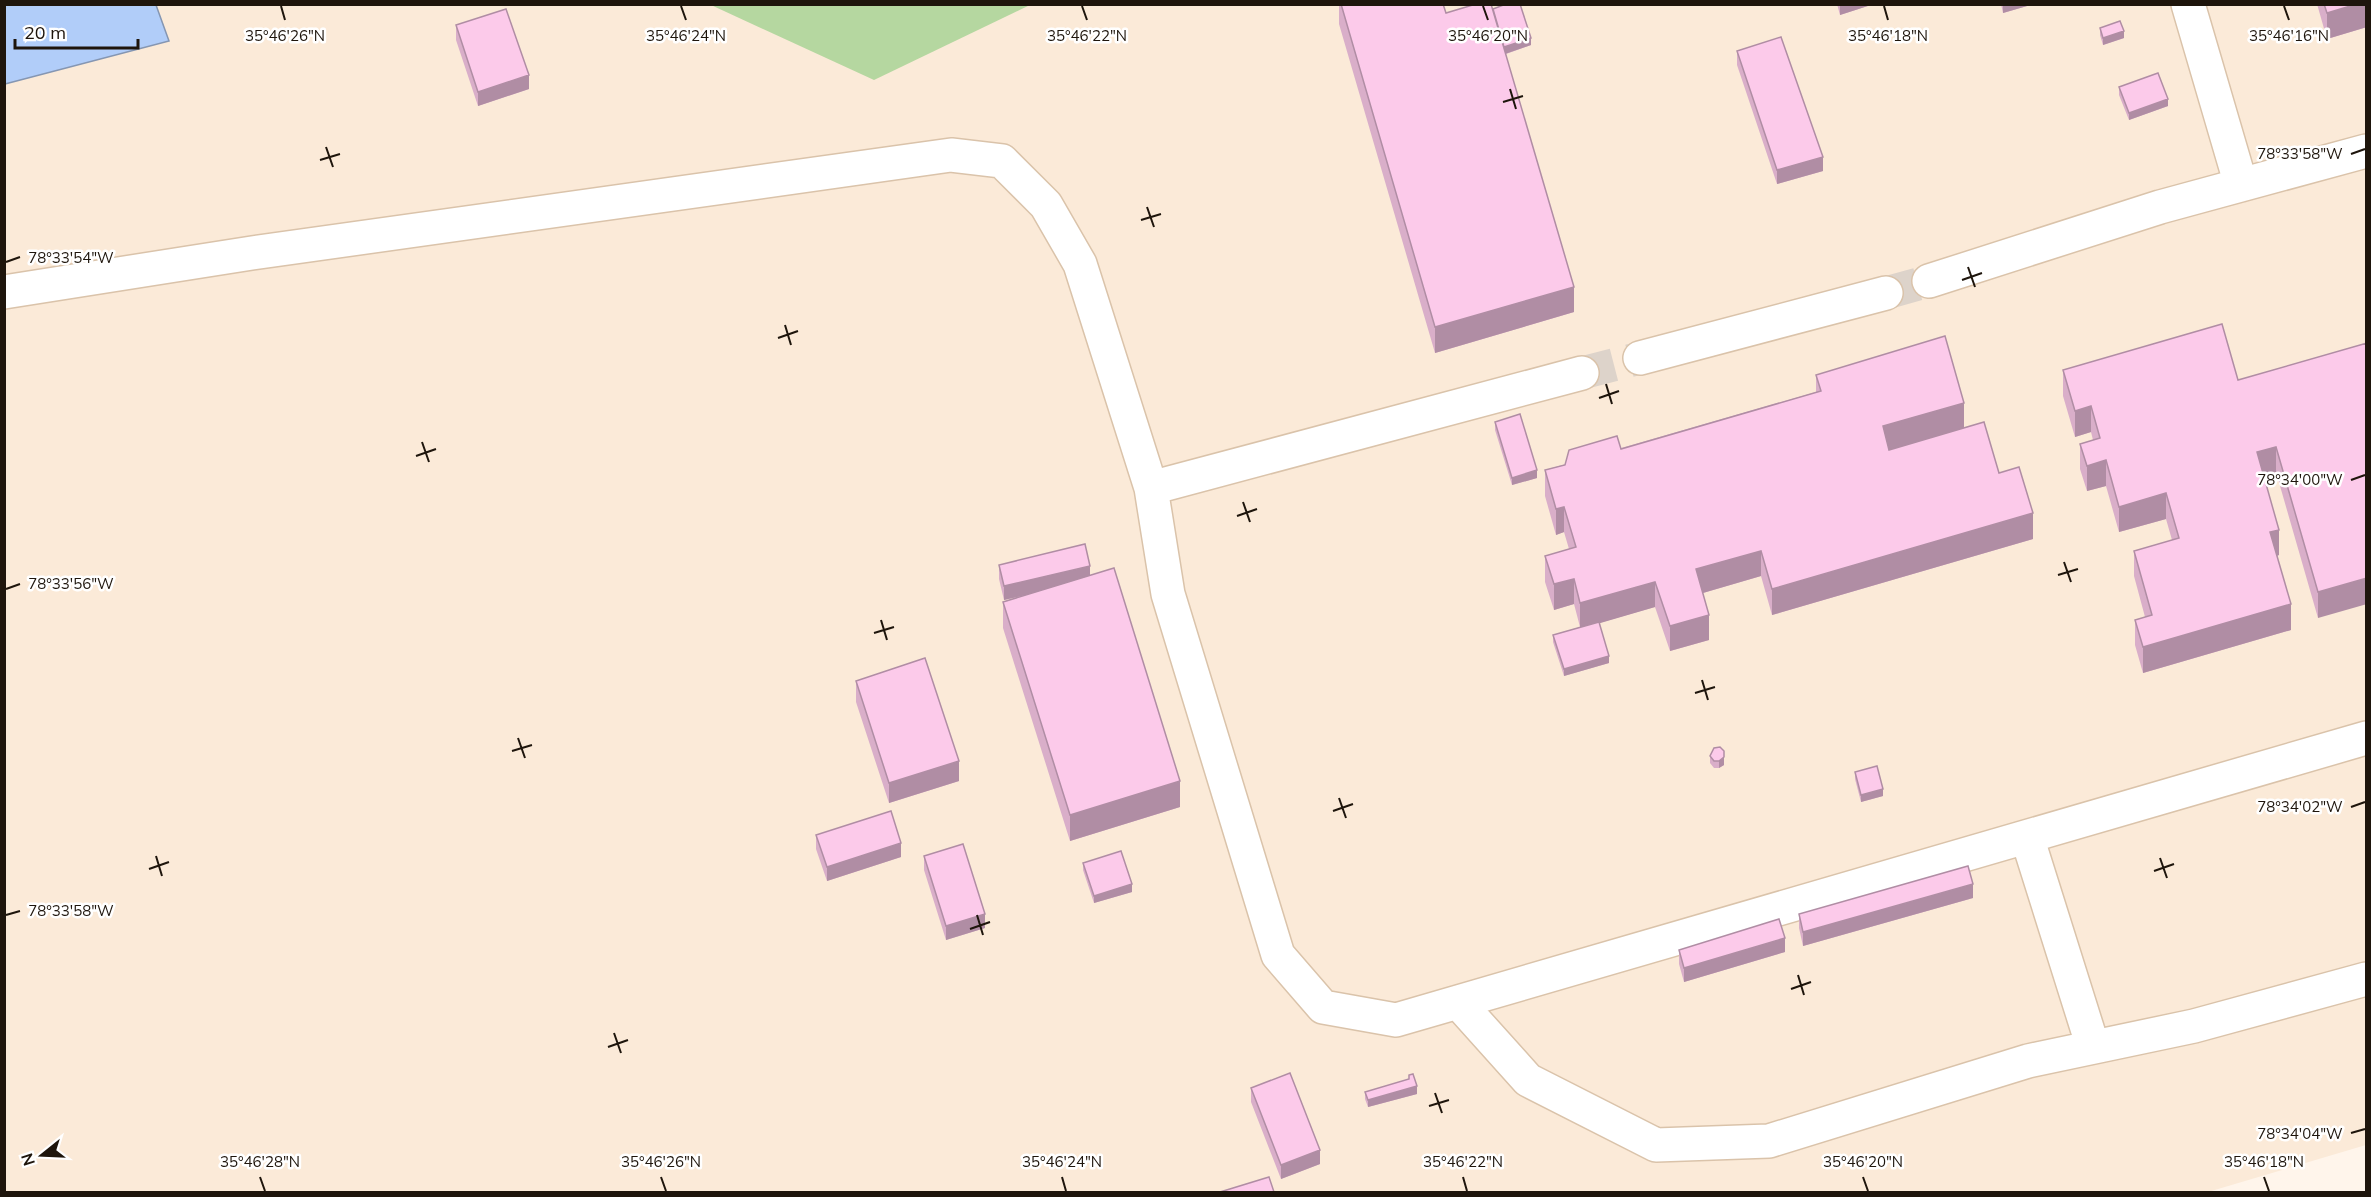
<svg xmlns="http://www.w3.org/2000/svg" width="2371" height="1197" viewBox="0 0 2371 1197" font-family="Mulish,sans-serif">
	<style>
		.industrial { fill: #fbead8 }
		.green { fill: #b5d7a0 }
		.water { fill: #b1cdf9; stroke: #8596b2; stroke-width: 1.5 }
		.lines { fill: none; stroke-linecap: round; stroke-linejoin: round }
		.minor-tunnel { stroke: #ddd3ca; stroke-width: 33; stroke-dasharray: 33 16; stroke-linecap: butt }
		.minor-casing { stroke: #dac3aa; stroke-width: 36 }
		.minor { stroke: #fff; stroke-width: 33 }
		.wall { fill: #d9aec9 }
		.shaded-wall { fill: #b08da4 }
		.building { fill: #fccaea; stroke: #b08da4; stroke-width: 1.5 }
		.ticks { fill: none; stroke: #1e150c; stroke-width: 2 }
		.ticks-label { font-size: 15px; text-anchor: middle; fill: #1e150c; stroke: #fff; stroke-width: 5; stroke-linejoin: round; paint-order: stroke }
	</style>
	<rect width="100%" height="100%" fill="#fff5eb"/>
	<!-- industrial -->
	<path class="industrial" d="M5 5H2366V1145L2208 1192H5Z"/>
	<!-- green -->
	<path class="green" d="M711 5H1030L874 80Z"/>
	<!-- water -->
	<path class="water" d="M5 4 156 5 169 41 5 84Z"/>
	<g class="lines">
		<!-- minor-tunnel -->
		<path class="minor-tunnel" d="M1886 293 1929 281
			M1582 373 1640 358"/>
		<defs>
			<path id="minor" d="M2188 4 2241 185
				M1929 281 2160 207 2366 151
				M4 292 252 253 951 155 1002 161 1046 205 1080 264 1151 488
				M1640 358 1886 293
				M1582 373 1151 488 1168 594 1278 955 1323 1007 1396 1020 2366 738
				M2027 837 2093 1047
				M1458 1002 1528 1080 1656 1145 1769 1141 2028 1061 2194 1026 2366 979"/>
		</defs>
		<!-- minor casing -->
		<use href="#minor" class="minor-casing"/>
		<!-- minor -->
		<use href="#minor" class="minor"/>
	</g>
	<!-- wall -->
	<path class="wall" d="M1339 4H1443L1446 13 1493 9 1531 45 1506 54 1574 312 1435 353 1339 24Z
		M1837 4H1874L1840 15Z
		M2001 4H2034L2003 13Z
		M2317 4H2367V27L2327 39Z
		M456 25 529 89 478 106 456 40Z
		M2100 28 2124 38 2103 45 2100 35Z
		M1737 51 1823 171 1777 184 1737 65Z
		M2119 87 2168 106 2129 120 2119 95Z
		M2367 343 2318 618 2276 472 2264 476 2279 555 2277 556 2291 630 2143 673 2135 645V620L2145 617 2134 576V551L2172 540 2166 519 2119 532 2106 486 2087 491 2080 469V444L2093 440 2091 432 2075 437 2063 396V370L2238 380Z
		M1816 375 1964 427 1999 473 2033 539 1772 615 1761 576 1703 593 1709 640 1670 651 1655 607 1599 623 1609 663 1564 676 1553 642V635L1580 627 1574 604 1554 610 1545 582V556L1569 549 1564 532 1556 535 1545 496V470L1816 392Z
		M1495 422 1537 478 1512 485 1495 430Z
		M999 565 1090 576 1180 807 1070 841 1003 628V602L1027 595 1004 600 999 579Z
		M856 681 959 781 889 803 856 702Z
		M1724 751V765L1719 768H1714L1710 763V756Z
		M1855 772 1883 796 1861 802 1855 779Z
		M816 835 901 857 827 881 816 849Z
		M924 856 985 928 946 940 924 870Z
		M1083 863 1132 892 1094 903 1083 870Z
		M1973 898 1803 946 1799 928V914Z
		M1679 950 1785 952 1684 982 1679 964Z
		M1409 1075 1417 1094 1368 1107 1365 1099V1092L1409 1080Z
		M1251 1088 1320 1164 1281 1179 1251 1102Z"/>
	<!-- shaded-wall -->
	<path class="shaded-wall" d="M1840 4H1874L1840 15Z
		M2003 4H2034L2003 13Z
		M2357 4H2367V27L2327 39V13Z
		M2124 31V38L2103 45V38Z
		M1531 38V45L1502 55V48Z
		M529 75V89L478 106V92Z
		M2168 99V106L2129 120V113Z
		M1823 157V171L1777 184V170Z
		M1574 287V312L1435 353V327Z
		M1964 403V428L1883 452V426Z
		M2091 406V432L2075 437V411Z
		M2276 447V472L2257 478V452Z
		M2106 460V486L2087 491V466Z
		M1537 470V478L1512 485V478Z
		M2166 493V519L2119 532V507Z
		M1564 507V532L1556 535V509Z
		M2033 513V539L1772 615V589Z
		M2279 530V555L2270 558V532Z
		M1761 551V576L1696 595V569Z
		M1090 566V580L1004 600V586Z
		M2367 578V604L2318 618V592Z
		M1574 579V604L1554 610V584Z
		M1655 582V607L1580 629V603Z
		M2291 604V630L2143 673V647Z
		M1709 615V640L1670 651V626Z
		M1609 656V663L1564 676V669Z
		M1724 757V765L1719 768V761Z
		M959 761V781L889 803V783Z
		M1180 781V807L1070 841V815Z
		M1883 789V796L1861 802V795Z
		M901 843V857L827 881V867Z
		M1132 884V892L1094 903V896Z
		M1973 884V898L1803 946V932Z
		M985 914V928L946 940V926Z
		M1785 938V952L1684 982V968Z
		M1417 1086V1094L1368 1107V1100Z
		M1320 1150V1164L1281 1179V1165Z"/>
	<!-- building -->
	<path class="building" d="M1341 4H1443L1446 13 1476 4H1491L1574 287 1435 327Z
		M1506 4H1520L1531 38 1504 47 1493 9Z
		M2324 4H2357L2327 13Z
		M506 9 529 75 478 92 456 25Z
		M2120 21 2124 31 2103 38 2100 28Z
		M1781 37 1823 157 1777 170 1737 51Z
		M2158 73 2168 99 2129 113 2119 87Z
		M2222 324 2238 380 2367 343V578L2318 592 2276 447 2257 452 2279 530 2270 532 2291 604 2143 647 2135 620 2152 615 2134 551 2179 538 2166 493 2119 507 2106 460 2087 466 2080 444 2100 438 2091 406 2075 411 2063 370Z
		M1945 336 1964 403 1883 426 1889 450 1984 422 1999 473 2019 467 2033 513 1772 589 1761 551 1696 569 1709 615 1670 626 1655 582 1580 603 1574 579 1554 584 1545 556 1576 547 1564 507 1556 509 1545 470 1565 465 1569 450 1617 436 1621 449 1821 391 1816 375Z
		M1520 414 1537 470 1512 478 1495 422Z
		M1085 544 1090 566 1004 586 999 565Z
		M1114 568 1180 781 1070 815 1003 602Z
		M1599 622 1609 656 1564 669 1553 635Z
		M925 658 959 761 889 783 856 681Z
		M1720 747 1724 751V757L1719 761H1714L1710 756 1714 748Z
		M1877 766 1883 789 1861 795 1855 772Z
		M891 811 901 843 827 867 816 835Z
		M963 844 985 914 946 926 924 856Z
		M1121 851 1132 884 1094 896 1083 863Z
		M1968 866 1973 884 1803 932 1799 914Z
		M1779 919 1785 938 1684 968 1679 950Z
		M1290 1073 1320 1150 1281 1165 1251 1088Z
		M1413 1074 1417 1086 1368 1100 1365 1092 1409 1079V1075Z
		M1269 1177 1274 1192H1220Z"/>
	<!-- ticks -->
	<path class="ticks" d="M281 6 285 20M681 6 686 20M1082 6 1087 20M1483 6 1488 20M1884 6 1888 20M2284 6 2289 20M1510 89 1516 109M1503 102 1523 96M326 147 333 167M2351 154 2365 149M320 160 340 154M1147 207 1154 227M1141 220 1161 214M6 262 20 257M1968 267 1975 287M1962 280 1982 273M785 325 791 345M778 338 798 331M1606 384 1612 404M1599 398 1619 391M422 442 429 462M416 456 436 449M2351 480 2365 475M1243 502 1250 522M1237 516 1257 509M2064 562 2071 582M2058 575 2078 569M6 589 20 584M881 620 887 640M874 633 894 627M1702 680 1708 700M1695 693 1715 687M518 738 525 758M512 751 532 745M1339 798 1346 818M2351 807 2365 802M1333 811 1353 804M156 856 162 876M2160 858 2167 878M149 869 169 862M2154 871 2174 864M6 915 20 911M977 915 983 935M970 929 990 922M1798 975 1804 995M1791 989 1811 982M614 1033 621 1053M608 1047 628 1040M1435 1093 1442 1113M1429 1106 1449 1100M2351 1133 2365 1129M260 1177 265 1191M661 1177 666 1191M1062 1177 1066 1191M1463 1177 1467 1191M1863 1177 1868 1191M2264 1177 2269 1191"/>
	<g class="ticks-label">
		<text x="285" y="41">35°46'26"N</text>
		<text x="686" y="41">35°46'24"N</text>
		<text x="1087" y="41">35°46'22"N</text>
		<text x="1488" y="41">35°46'20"N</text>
		<text x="1888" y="41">35°46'18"N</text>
		<text x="2289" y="41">35°46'16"N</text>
		<text x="2300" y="159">78°33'58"W</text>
		<text x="71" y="263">78°33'54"W</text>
		<text x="2300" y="485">78°34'00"W</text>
		<text x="71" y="589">78°33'56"W</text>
		<text x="2300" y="812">78°34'02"W</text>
		<text x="71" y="916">78°33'58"W</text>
		<text x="2300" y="1139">78°34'04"W</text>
		<text x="260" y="1167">35°46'28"N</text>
		<text x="661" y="1167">35°46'26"N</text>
		<text x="1062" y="1167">35°46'24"N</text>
		<text x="1463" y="1167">35°46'22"N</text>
		<text x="1863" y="1167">35°46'20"N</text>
		<text x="2264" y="1167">35°46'18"N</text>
	</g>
	<!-- border -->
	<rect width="2371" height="1197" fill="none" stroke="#1e150c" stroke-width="12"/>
	<!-- north arrow -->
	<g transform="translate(42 1155) rotate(252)" stroke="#ffffff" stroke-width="4.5" paint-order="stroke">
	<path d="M0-4.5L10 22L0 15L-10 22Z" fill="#1e150c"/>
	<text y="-9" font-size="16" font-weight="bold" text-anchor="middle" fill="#1e150c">N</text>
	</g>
	<!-- scale -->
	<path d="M15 39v9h123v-9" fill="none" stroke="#1e150c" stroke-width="3"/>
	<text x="24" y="39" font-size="18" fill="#1e150c" stroke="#ffffff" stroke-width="4.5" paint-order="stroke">20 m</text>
</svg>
